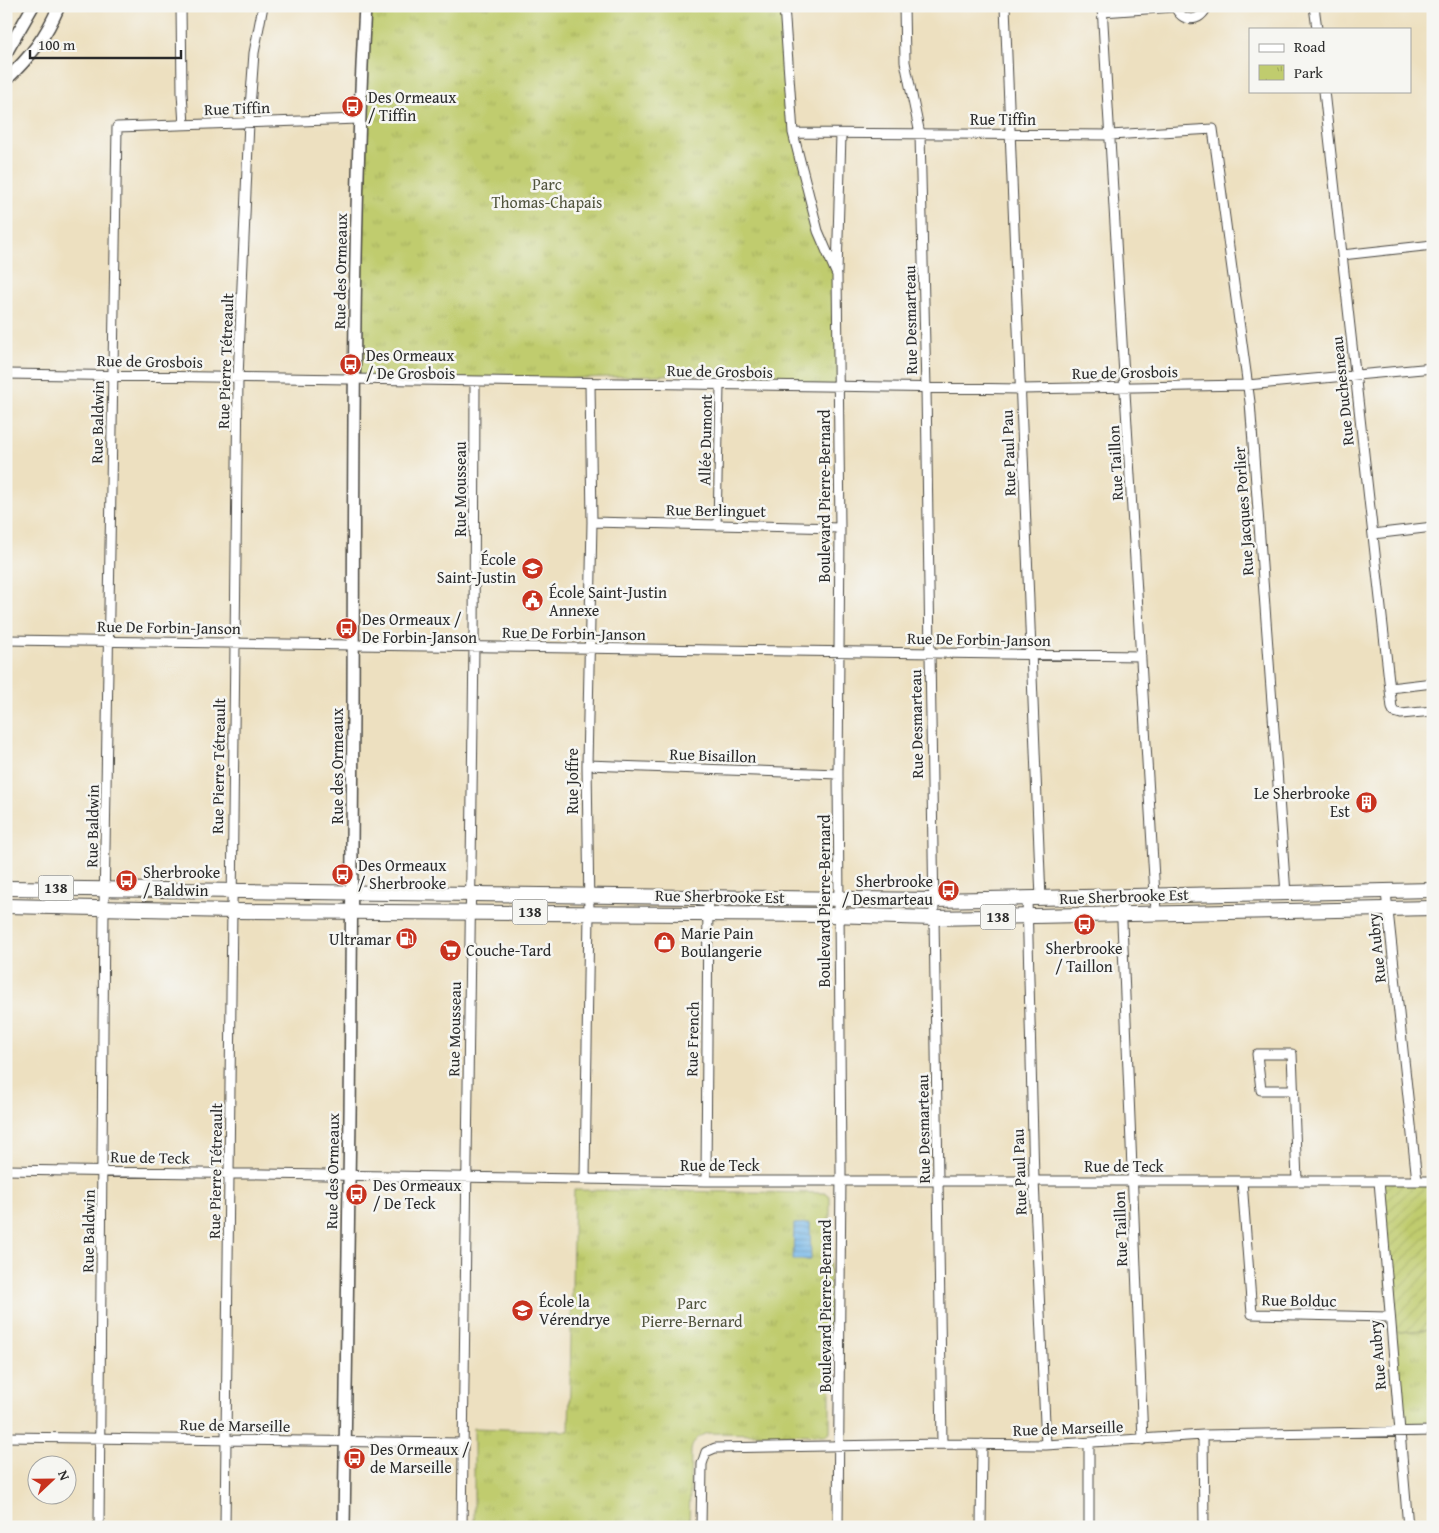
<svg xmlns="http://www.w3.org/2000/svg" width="1439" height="1533" viewBox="0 0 1439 1533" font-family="'Gentium Book Plus',serif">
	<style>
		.park { fill: url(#park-tufts); stroke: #767c4c }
		.garden { fill: url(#garden-furrows); stroke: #767c4c }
		.water { fill: url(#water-rules); stroke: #4e7089 }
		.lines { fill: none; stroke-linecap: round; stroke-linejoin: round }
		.pedestrian-casing { stroke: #484641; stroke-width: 9 }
		.minor-casing { stroke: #484641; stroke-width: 11 }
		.tertiary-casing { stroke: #484641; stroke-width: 14 }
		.primary-casing { stroke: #484641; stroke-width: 16 }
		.pedestrian { stroke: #fff; stroke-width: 7 }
		.minor { stroke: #fff; stroke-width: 9 }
		.tertiary { stroke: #fff; stroke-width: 11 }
		.primary { stroke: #fff; stroke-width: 14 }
		.labels { text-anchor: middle; stroke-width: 5; stroke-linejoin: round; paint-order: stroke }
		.shield { fill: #f6f6f2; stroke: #686867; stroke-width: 1 }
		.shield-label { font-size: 15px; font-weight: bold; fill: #2b2b2b }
		.poi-label { font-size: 16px; fill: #2b2b2b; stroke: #f6f6f2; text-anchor: start }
		.street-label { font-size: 16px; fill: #2b2b2b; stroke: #f6f6f2 }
		.park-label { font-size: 16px; fill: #50533c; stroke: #f6f6f2 }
	</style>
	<defs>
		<pattern id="park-tufts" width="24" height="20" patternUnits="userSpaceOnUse" patternTransform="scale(1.25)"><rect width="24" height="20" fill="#c0cc6e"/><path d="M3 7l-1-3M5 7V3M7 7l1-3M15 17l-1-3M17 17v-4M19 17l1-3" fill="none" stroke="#a5af5f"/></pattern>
		<pattern id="garden-furrows" width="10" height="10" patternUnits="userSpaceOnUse" patternTransform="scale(1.25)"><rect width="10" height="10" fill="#c0cc6e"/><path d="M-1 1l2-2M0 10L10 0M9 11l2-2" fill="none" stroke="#a5af5f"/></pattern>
		<pattern id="water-rules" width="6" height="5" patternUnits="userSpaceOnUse" patternTransform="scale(1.25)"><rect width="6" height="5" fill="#72b5e7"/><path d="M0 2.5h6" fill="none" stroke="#5e93bb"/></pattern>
	</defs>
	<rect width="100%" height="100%" fill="#f6f6f2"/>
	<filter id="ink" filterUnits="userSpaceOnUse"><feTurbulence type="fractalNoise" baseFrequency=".02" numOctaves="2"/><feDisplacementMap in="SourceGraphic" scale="10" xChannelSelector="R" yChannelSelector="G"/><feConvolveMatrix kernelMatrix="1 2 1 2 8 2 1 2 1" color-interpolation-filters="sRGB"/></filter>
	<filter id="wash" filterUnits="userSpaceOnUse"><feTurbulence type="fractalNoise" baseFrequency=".0096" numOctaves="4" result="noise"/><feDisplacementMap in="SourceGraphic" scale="20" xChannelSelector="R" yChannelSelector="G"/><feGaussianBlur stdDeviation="1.12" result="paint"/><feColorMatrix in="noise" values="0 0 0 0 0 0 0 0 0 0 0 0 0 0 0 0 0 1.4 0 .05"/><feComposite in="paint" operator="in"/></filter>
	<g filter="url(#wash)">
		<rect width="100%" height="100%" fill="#ede0c0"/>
		<!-- park -->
		<path class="park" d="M366 6H784L793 133 818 231 837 275 839 388 715 373 475 382 355 380Z
			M574 1190 827 1193 830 1196V1432L826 1435 709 1433C700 1434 693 1441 691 1450L689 1527H474V1428L569 1431Z
			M1433 1329V1431L1399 1433 1390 1333Z"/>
		<!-- garden -->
		<path class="garden" d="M1379 1181H1433V1329L1390 1333Z"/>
		<!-- water -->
		<path class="water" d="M810 1223 811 1260H793L794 1224Z"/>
	</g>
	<g filter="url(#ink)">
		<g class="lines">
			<defs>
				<path id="pedestrian" d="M717 526 720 386"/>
				<path id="minor" d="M181 6 182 93 184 125
					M784 6 793 133 818 231 837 275 840 528 838 774 841 1172 838 1527
					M904 6 905 62 920 134 926 389 942 1444
					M1005 6 1041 899
					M1102 6 1156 912
					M1175 6C1181 23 1201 23 1207 6
					M1314 6 1317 29
					M1102 12 1175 7
					M1324 91 1392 708 1394 712 1401 714 1433 711
					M793 133 1110 135 1213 129 1250 402 1286 894
					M1342 255 1433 245
					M837 272 841 134
					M6 374 1021 389 1247 385 1433 368
					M592 522 840 528
					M1373 534 1433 527
					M6 640 1141 656
					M1390 688 1433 683
					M587 765 838 774
					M1386 892 1417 1181
					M1121 897 1143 1440
					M1027 899 1034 1180 1046 1445
					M1294 1090H1261L1257 1054H1292L1297 1181
					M6 1170 706 1181H1433
					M585 1178 589 912 587 765 592 522 590 384
					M706 1181 708 898
					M1242 1181 1252 1314 1389 1317
					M1379 1181 1408 1527
					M1203 1435 1204 1527
					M6 1437 463 1443
					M99 1527 104 908 117 127 359 119
					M225 1527 238 378 249 122 254 53 263 6
					M462 1527 474 646 475 382
					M701 1527 702 1464 706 1452 715 1448 942 1444 1046 1445 1203 1435 1433 1431
					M981 1527 982 1444
					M1089 1527V1444"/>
				<path id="tertiary" d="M6 53 33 6
					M6 80C30 57 46 37 59 6
					M344 1527C349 1254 352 982 353 709 354 475 352 240 365 6"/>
				<path id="primary" d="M6 888 934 900 1433 890
					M6 906 232 911 828 915 934 918 1433 908"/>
			</defs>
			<!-- pedestrian casing -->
			<use href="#pedestrian" class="pedestrian-casing"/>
			<!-- minor casing -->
			<use href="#minor" class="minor-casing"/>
			<!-- tertiary casing -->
			<use href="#tertiary" class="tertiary-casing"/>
			<!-- primary casing -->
			<use href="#primary" class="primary-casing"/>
			<!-- pedestrian -->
			<use href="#pedestrian" class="pedestrian"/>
			<!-- minor -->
			<use href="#minor" class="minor"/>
			<!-- tertiary -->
			<use href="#tertiary" class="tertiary"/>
			<!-- primary -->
			<use href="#primary" class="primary"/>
		</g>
	</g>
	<!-- icons -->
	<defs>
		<symbol id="bus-disc" viewBox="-11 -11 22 22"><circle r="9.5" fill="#c8321e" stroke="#f6f6f2"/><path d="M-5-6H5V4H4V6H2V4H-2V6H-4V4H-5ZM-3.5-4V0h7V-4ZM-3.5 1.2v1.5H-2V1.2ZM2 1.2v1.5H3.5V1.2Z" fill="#fff"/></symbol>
		<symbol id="school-disc" viewBox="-11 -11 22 22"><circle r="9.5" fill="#c8321e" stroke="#f6f6f2"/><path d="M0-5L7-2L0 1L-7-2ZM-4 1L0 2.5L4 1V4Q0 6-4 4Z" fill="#fff"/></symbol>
		<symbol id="civic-disc" viewBox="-11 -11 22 22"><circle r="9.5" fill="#c8321e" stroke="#f6f6f2"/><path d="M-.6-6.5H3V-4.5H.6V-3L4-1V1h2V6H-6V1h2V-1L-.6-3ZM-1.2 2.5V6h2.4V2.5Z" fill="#fff"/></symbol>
		<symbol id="building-disc" viewBox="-11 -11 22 22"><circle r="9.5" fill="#c8321e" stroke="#f6f6f2"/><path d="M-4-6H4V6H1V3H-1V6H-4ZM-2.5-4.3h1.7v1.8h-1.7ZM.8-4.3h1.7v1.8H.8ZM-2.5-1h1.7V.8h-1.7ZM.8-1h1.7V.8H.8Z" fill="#fff"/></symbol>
		<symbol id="fuel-disc" viewBox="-11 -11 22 22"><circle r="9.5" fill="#c8321e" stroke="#f6f6f2"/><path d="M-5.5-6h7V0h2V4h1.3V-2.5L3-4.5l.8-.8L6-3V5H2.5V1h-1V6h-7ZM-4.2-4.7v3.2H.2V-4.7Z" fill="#fff"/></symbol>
		<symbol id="shop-disc" viewBox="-11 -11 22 22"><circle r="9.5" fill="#c8321e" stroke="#f6f6f2"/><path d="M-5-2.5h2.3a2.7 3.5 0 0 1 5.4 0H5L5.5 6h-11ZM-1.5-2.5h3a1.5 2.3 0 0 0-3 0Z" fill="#fff"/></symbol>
		<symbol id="supermarket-disc" viewBox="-11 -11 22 22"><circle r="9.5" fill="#c8321e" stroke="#f6f6f2"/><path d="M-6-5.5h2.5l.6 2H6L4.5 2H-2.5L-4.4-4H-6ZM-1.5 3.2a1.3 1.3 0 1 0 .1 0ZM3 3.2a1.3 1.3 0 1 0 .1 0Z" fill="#fff"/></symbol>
	</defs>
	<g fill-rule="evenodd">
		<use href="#bus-disc" x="340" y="94" width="25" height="25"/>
		<use href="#bus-disc" x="338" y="352" width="25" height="25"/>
		<use href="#school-disc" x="520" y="556" width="25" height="25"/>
		<use href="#civic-disc" x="520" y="588" width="25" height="25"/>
		<use href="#bus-disc" x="334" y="616" width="25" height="25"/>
		<use href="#building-disc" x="1354" y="790" width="25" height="25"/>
		<use href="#bus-disc" x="330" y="862" width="25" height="25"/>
		<use href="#bus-disc" x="114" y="868" width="25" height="25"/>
		<use href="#bus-disc" x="936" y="878" width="25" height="25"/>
		<use href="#bus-disc" x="1072" y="912" width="25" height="25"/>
		<use href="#fuel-disc" x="394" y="926" width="25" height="25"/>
		<use href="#shop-disc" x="652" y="930" width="25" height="25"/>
		<use href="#supermarket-disc" x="438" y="938" width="25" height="25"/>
		<use href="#bus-disc" x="344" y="1182" width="25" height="25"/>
		<use href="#school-disc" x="510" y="1298" width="25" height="25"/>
		<use href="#bus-disc" x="342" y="1446" width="25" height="25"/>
	</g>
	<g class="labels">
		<!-- shield labels -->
		<g class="shield">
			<rect x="38.5" y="875.5" width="35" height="25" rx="4"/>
			<rect x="512.5" y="899.5" width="35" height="25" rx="4"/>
			<rect x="980.5" y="904.5" width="35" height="25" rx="4"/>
		</g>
		<g class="shield-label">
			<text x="56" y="893">138</text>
			<text x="530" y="917">138</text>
			<text x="998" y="922">138</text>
		</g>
		<!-- poi labels -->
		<g class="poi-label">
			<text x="368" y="103">Des Ormeaux<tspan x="368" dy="18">/ Tiffin</tspan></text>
			<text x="366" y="361">Des Ormeaux<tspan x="366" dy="18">/ De Grosbois</tspan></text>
			<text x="516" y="565" text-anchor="end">École<tspan x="516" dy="18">Saint-Justin</tspan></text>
			<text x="549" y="598">École Saint-Justin<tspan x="549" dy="18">Annexe</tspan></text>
			<text x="362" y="625">Des Ormeaux /<tspan x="362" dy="18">De Forbin-Janson</tspan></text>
			<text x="1350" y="799" text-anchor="end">Le Sherbrooke<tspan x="1350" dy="18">Est</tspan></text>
			<text x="358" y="871">Des Ormeaux<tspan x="358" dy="18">/ Sherbrooke</tspan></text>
			<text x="143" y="878">Sherbrooke<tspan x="143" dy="18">/ Baldwin</tspan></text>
			<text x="933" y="887" text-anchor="end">Sherbrooke<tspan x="933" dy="18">/ Desmarteau</tspan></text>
			<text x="681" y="939">Marie Pain<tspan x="681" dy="18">Boulangerie</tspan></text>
			<text x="391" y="945" text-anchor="end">Ultramar</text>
			<text x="1084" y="954" text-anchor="middle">Sherbrooke<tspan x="1084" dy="18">/ Taillon</tspan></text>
			<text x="466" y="956">Couche-Tard</text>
			<text x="373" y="1191">Des Ormeaux<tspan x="373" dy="18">/ De Teck</tspan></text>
			<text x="539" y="1307">École la<tspan x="539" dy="18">Vérendrye</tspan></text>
			<text x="370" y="1455">Des Ormeaux /<tspan x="370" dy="18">de Marseille</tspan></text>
		</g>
		<!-- street labels -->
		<g class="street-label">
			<text transform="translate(237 108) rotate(-2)" y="6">Rue Tiffin</text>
			<text x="1003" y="125">Rue Tiffin</text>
			<text transform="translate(340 271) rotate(-89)" y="6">Rue des Ormeaux</text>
			<text transform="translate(910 320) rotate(-91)" y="6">Rue Desmarteau</text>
			<text transform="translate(150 361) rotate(1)" y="6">Rue de Grosbois</text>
			<text transform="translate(225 361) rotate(-88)" y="6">Rue Pierre Tétreault</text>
			<text transform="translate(720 371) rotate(1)" y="6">Rue de Grosbois</text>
			<text transform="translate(1125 372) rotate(-1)" y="6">Rue de Grosbois</text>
			<text transform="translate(1342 391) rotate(-96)" y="6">Rue Duchesneau</text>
			<text transform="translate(97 422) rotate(-89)" y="6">Rue Baldwin</text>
			<text transform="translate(705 440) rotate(-89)" y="6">Allée Dumont</text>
			<text transform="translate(1008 453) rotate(-92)" y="6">Rue Paul Pau</text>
			<text transform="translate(1115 463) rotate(-93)" y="6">Rue Taillon</text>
			<text transform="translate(460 489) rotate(-90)" y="6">Rue Mousseau</text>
			<text transform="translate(824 496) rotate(-90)" y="6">Boulevard Pierre-Bernard</text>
			<text transform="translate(716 510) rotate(1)" y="6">Rue Berlinguet</text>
			<text transform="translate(1243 511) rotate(-94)" y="6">Rue Jacques Porlier</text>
			<text transform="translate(169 627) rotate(1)" y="6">Rue De Forbin-Janson</text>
			<text transform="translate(574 633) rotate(1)" y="6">Rue De Forbin-Janson</text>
			<text transform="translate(979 639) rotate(1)" y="6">Rue De Forbin-Janson</text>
			<text transform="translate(916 724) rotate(-91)" y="6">Rue Desmarteau</text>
			<text transform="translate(713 755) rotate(2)" y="6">Rue Bisaillon</text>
			<text transform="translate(218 766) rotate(-89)" y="6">Rue Pierre Tétreault</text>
			<text transform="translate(337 766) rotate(-90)" y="6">Rue des Ormeaux</text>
			<text transform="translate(572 781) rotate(-90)" y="6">Rue Joffre</text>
			<text transform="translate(92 826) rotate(-89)" y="6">Rue Baldwin</text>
			<text transform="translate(720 896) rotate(1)" y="6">Rue Sherbrooke Est</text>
			<text transform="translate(1124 896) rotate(-2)" y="6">Rue Sherbrooke Est</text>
			<text transform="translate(824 901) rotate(-90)" y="6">Boulevard Pierre-Bernard</text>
			<text transform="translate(1376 948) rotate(-96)" y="6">Rue Aubry</text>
			<text transform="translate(454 1029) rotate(-89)" y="6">Rue Mousseau</text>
			<text transform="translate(692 1039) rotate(-89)" y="6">Rue French</text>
			<text transform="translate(923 1129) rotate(-91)" y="6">Rue Desmarteau</text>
			<text transform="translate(150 1157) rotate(1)" y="6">Rue de Teck</text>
			<text x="720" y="1171">Rue de Teck</text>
			<text x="1124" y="1172">Rue de Teck</text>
			<text transform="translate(215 1171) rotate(-89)" y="6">Rue Pierre Tétreault</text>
			<text transform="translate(332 1171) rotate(-89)" y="6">Rue des Ormeaux</text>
			<text transform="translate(1019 1172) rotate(-92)" y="6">Rue Paul Pau</text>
			<text transform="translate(1120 1229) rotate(-92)" y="6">Rue Taillon</text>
			<text transform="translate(88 1231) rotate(-89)" y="6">Rue Baldwin</text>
			<text transform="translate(1299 1300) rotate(1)" y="6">Rue Bolduc</text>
			<text transform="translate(825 1306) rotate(-90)" y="6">Boulevard Pierre-Bernard</text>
			<text transform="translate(1377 1355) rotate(-95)" y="6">Rue Aubry</text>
			<text transform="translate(235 1425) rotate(1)" y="6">Rue de Marseille</text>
			<text transform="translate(1068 1428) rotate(-2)" y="6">Rue de Marseille</text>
		</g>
		<!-- park labels -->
		<g class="park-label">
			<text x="547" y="190">Parc<tspan x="547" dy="18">Thomas-Chapais</tspan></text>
			<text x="692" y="1309">Parc<tspan x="692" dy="18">Pierre-Bernard</tspan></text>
		</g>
	</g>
	<!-- margin -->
	<rect width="1439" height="1533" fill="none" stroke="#f6f6f2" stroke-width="25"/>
	<!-- legend -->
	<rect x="1249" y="28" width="162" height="65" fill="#f6f6f2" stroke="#a5a5a2"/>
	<rect x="1259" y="44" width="25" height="8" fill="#ffffff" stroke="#a5a5a2"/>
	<text x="1294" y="52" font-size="15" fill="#2b2b2b">Road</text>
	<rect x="1259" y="65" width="25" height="15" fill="url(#park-tufts)" stroke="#a5a5a2"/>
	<text x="1294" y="78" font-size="15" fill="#2b2b2b">Park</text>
	<!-- north arrow -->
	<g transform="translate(52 1480) rotate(68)"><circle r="24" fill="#f6f6f2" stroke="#a5a5a2"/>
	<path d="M0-4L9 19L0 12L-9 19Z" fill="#c8321e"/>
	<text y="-8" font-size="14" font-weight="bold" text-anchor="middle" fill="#2b2b2b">N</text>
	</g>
	<!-- scale -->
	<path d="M30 50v8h151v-8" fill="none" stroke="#2b2b2b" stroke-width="2.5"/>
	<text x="38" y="50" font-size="15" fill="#2b2b2b" stroke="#f6f6f2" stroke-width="4" paint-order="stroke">100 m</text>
</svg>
